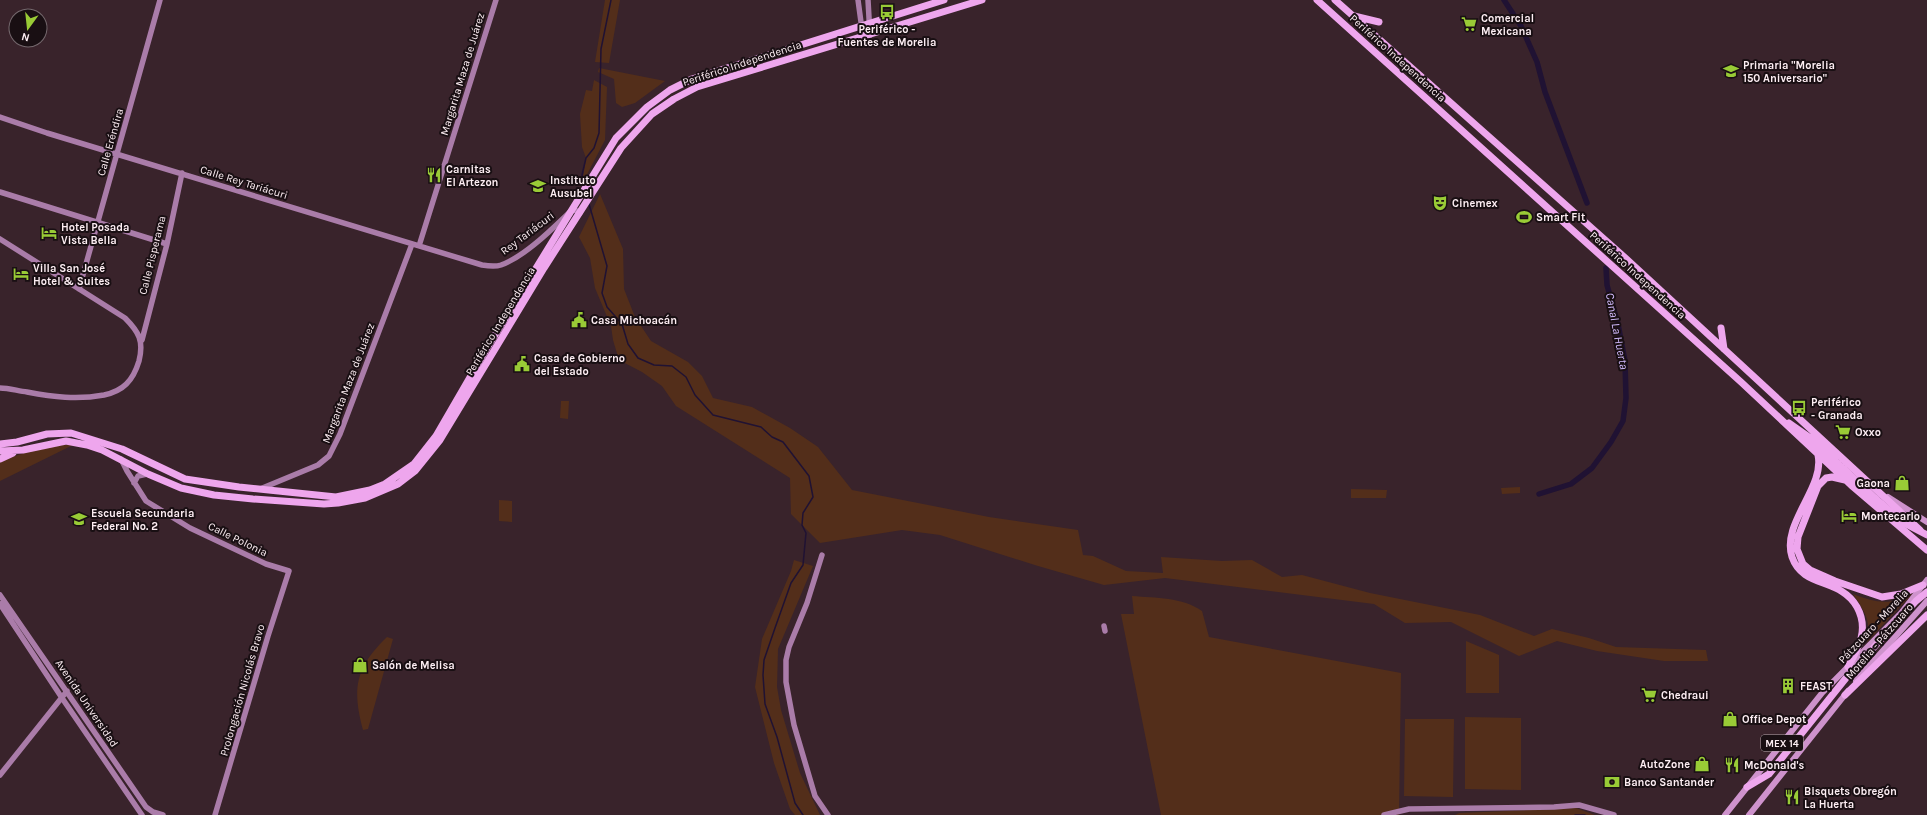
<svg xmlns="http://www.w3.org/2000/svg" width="1927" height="815" viewBox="0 0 1927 815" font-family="Karla,sans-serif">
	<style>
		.green { fill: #532e1a }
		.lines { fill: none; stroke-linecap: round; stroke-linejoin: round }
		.stream { stroke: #201233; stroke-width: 1.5 }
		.canal { stroke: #201233; stroke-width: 5.5 }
		.secondary { stroke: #aa7ca9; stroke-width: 5.5 }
		.primary { stroke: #ce92cc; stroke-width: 6 }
		.highway { stroke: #eea6ed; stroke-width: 7 }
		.highway-bridge { stroke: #eea6ed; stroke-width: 7 }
		.labels { text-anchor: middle; stroke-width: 4; stroke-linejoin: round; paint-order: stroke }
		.shield { fill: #190f13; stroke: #b9abb0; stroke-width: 1 }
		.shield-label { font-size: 10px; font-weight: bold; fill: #fdeef3 }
		.poi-label { font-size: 11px; font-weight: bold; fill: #fdeef3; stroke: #190f13; text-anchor: start }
		.street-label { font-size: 11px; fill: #fdeef3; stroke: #190f13 }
		.water-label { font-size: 12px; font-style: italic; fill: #d2bbfd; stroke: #190f13 }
	</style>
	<rect width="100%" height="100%" fill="#39232b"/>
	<!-- green -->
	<path class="green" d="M605 0H620L609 63 595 62Z
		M599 68 665 81 635 103 622 107 616 103 614 79 598 72Z
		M594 80 607 87 605 140 582 184 586 158 582 147 580 114 586 90 592 91Z
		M600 194 623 249 624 289 635 317 651 341 688 362 702 376 713 398 752 407 790 428 818 447 852 490 989 517 1078 530 1083 555 1093 556 1126 571 1163 573 1161 557 1222 561 1252 560 1282 577 1302 575 1370 593 1480 615 1534 636 1552 629 1589 638 1616 647 1706 650 1708 661H1664L1597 651 1557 641 1519 656 1451 622 1405 623 1374 604 1165 578 1104 585 1038 566 940 535 902 530 820 543 791 514 790 478 676 406 662 386 642 372 619 360 613 340 611 326 595 288 590 258 579 237Z
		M561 401H569L568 419 560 418Z
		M75 444 0 481V462C23 452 50 445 75 444Z
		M1520 487V493L1502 494 1501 488Z
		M1351 489 1387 490 1386 498H1351Z
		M499 500 512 501V522L499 521Z
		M794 560 813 566 778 649 777 687 781 710 800 773 820 815H795L790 809 774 763 755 687 762 639 791 571Z
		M1913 593 1867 642C1872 622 1864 610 1853 594 1877 603 1890 606 1913 593Z
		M1132 596C1156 598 1182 597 1202 611L1209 637 1401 673 1399 815H1161L1121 614H1134Z
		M387 637 393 639 368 729 363 730C352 689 355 668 387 637Z
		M1466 641 1499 655V693H1466Z
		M1465 717 1521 718V790L1465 789Z
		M1405 719H1454L1453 797 1404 796Z
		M1576 808 1595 815H1455L1459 813Z"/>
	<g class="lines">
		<!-- stream -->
		<path class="stream" d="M584 185 582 175 586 158 594 148 599 133 601 49 611 0
			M589 204 607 266 602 293 607 307 622 324 628 344 638 358 654 365 672 366 686 377 695 395 713 415 761 427 772 437 783 442 809 476 813 497 803 513 802 525 806 533 803 565 791 583 775 628 764 660 763 675 765 704 777 737 795 803 803 815
			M1575 815H1585"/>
		<!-- canal -->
		<path class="canal" d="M1504 0 1521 26 1537 62 1545 92 1587 203
			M1539 494 1571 484 1592 468 1611 442 1623 421 1626 398 1625 361 1618 324 1607 285 1606 268"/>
		<!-- secondary -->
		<path class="secondary" d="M858 0 863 37
			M868 0 870 35
			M0 117 47 133 482 265C488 266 495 267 501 265 526 256 554 227 573 209L580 213
			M0 192 167 244
			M0 239 125 318C139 332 144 341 139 361 133 381 123 391 104 395 77 400 53 397 27 392 18 391 9 388 0 388
			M419 246 496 0
			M79 289 160 0
			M142 340 167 244 182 173
			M121 459 127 471 146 501 190 528 266 564 289 571 268 636 215 815
			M134 483 138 476 147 474
			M260 489 318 465 329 456 340 434 412 244
			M822 555 807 603 789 647 786 660V682L794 725 815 796 828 815
			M0 595 146 807 153 812 163 815
			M0 604 62 698 142 815
			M1104 626 1105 631
			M0 775 67 691
			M1384 815 1409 809 1554 807 1579 805 1614 815"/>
		<!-- primary -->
		<path class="primary" d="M1888 497 1927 522
			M1856 681 1927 601
			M1725 815 1822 693 1901 613 1927 580
			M1749 815 1848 691"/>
		<!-- highway -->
		<path class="highway" d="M1317 0 1741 382 1851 485 1927 550
			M1335 0 1621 254 1920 530
			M1354 16 1379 22
			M1721 328 1724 349
			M1789 423 1809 437 1876 499
			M0 444 17 442 47 434 71 433 122 449 185 479 239 487 336 497 370 490 385 484 414 464 436 436 487 348 616 138 647 107 670 90 692 79 944 0
			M0 451 23 450 66 441 87 445 102 450 148 474 181 488 214 495 253 499 324 504 338 503 365 498 398 484 415 471 440 440 544 268 621 148 652 114 674 99 697 87 982 0
			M1818 455C1825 488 1781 523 1792 557 1803 589 1840 577 1857 607 1869 629 1859 647 1848 667
			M0 459 13 453
			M1845 480 1832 477 1826 478 1818 486 1798 537 1797 549 1803 564 1810 570 1835 581 1882 597 1901 594 1923 585
			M1845 695 1927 615
			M1747 787 1769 774 1846 678 1916 601 1927 592"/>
		<!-- highway-bridge -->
		<path class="highway-bridge" d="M1876 499 1904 523 1927 535"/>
	</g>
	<!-- icons -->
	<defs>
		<symbol id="bus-bare" viewBox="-9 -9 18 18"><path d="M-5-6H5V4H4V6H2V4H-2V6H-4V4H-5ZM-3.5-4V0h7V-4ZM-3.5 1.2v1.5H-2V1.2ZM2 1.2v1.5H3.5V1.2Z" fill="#99cb36" stroke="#190f13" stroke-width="2.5" paint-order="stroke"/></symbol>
		<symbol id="supermarket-bare" viewBox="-9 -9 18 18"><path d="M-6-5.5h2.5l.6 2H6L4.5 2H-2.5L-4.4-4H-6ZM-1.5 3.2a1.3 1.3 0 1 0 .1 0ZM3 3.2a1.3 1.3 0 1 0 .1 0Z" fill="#99cb36" stroke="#190f13" stroke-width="2.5" paint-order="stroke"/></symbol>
		<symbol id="school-bare" viewBox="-9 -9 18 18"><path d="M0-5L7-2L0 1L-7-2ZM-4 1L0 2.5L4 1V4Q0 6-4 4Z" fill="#99cb36" stroke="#190f13" stroke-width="2.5" paint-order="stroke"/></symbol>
		<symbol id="restaurant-bare" viewBox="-9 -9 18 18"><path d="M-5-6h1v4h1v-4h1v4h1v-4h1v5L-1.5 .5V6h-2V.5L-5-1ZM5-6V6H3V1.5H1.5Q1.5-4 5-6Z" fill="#99cb36" stroke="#190f13" stroke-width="2.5" paint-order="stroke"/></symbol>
		<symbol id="theatre-bare" viewBox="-9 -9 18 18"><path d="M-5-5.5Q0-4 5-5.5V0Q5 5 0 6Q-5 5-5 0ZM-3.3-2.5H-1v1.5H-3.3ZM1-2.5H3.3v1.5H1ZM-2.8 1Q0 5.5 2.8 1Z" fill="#99cb36" stroke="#190f13" stroke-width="2.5" paint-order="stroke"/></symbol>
		<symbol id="stadium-bare" viewBox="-9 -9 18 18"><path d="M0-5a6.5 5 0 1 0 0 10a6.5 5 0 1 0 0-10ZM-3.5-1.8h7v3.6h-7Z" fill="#99cb36" stroke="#190f13" stroke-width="2.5" paint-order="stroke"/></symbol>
		<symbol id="hotel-bare" viewBox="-9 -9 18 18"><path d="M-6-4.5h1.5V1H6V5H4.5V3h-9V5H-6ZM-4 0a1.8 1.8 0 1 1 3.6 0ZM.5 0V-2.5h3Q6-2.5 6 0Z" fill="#99cb36" stroke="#190f13" stroke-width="2.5" paint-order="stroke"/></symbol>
		<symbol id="civic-bare" viewBox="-9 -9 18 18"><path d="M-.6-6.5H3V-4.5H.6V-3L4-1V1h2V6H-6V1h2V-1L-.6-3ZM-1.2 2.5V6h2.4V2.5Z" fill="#99cb36" stroke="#190f13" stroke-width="2.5" paint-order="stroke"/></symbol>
		<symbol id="shop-bare" viewBox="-9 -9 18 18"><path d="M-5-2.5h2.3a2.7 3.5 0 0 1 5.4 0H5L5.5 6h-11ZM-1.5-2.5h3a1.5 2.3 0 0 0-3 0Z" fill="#99cb36" stroke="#190f13" stroke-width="2.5" paint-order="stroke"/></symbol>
		<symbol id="building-bare" viewBox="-9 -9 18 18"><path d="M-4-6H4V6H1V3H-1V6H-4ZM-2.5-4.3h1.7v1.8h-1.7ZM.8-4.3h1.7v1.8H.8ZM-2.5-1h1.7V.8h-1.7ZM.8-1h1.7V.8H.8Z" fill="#99cb36" stroke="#190f13" stroke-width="2.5" paint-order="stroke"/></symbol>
		<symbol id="bank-bare" viewBox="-9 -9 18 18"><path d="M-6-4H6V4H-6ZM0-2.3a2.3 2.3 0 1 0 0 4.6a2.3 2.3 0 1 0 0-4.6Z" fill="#99cb36" stroke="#190f13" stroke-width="2.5" paint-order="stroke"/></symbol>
	</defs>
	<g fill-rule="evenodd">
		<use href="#bus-bare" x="876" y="1" width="22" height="22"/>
		<use href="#supermarket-bare" x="1458" y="13" width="22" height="22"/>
		<use href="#school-bare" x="1720" y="60" width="22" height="22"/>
		<use href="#restaurant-bare" x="423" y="164" width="22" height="22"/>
		<use href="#school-bare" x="527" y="175" width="22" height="22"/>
		<use href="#theatre-bare" x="1429" y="192" width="22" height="22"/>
		<use href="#stadium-bare" x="1513" y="206" width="22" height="22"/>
		<use href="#hotel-bare" x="38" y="222" width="22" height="22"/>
		<use href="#hotel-bare" x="10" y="263" width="22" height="22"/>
		<use href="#civic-bare" x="568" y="309" width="22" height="22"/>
		<use href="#civic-bare" x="511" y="353" width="22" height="22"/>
		<use href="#bus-bare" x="1788" y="397" width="22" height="22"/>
		<use href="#supermarket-bare" x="1832" y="421" width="22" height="22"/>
		<use href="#shop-bare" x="1891" y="472" width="22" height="22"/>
		<use href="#hotel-bare" x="1838" y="505" width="22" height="22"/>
		<use href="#school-bare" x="68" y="508" width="22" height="22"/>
		<use href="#shop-bare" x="349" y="654" width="22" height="22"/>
		<use href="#building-bare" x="1777" y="675" width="22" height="22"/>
		<use href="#supermarket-bare" x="1638" y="684" width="22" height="22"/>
		<use href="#shop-bare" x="1719" y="708" width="22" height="22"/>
		<use href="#shop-bare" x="1691" y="753" width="22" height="22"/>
		<use href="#restaurant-bare" x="1721" y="754" width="22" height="22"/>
		<use href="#bank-bare" x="1601" y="771" width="22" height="22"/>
		<use href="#restaurant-bare" x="1781" y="786" width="22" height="22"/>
	</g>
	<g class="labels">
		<!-- shield labels -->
		<rect class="shield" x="1761" y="735" width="42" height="16" rx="3"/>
		<g class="shield-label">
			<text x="1782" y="747">MEX 14</text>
		</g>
		<!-- poi labels -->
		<g class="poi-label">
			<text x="1481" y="22">Comercial<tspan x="1481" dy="13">Mexicana</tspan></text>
			<text x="887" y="33" text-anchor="middle">Periférico -<tspan x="887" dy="13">Fuentes de Morelia</tspan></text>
			<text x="1743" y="69">Primaria "Morelia<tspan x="1743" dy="13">150 Aniversario"</tspan></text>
			<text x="446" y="173">Carnitas<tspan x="446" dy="13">El Artezon</tspan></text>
			<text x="550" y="184">Instituto<tspan x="550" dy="13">Ausubel</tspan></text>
			<text x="1452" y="207">Cinemex</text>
			<text x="1536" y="221">Smart Fit</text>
			<text x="61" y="231">Hotel Posada<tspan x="61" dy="13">Vista Bella</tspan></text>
			<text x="33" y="272">Villa San José<tspan x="33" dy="13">Hotel &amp; Suites</tspan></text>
			<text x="591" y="324">Casa Michoacán</text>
			<text x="534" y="362">Casa de Gobierno<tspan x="534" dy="13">del Estado</tspan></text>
			<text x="1811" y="406">Periférico<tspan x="1811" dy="13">- Granada</tspan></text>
			<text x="1855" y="436">Oxxo</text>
			<text x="1890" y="487" text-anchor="end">Gaona</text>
			<text x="91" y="517">Escuela Secundaria<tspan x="91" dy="13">Federal No. 2</tspan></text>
			<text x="1861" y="520">Montecarlo</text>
			<text x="372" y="669">Salón de Melisa</text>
			<text x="1800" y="690">FEAST</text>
			<text x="1661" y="699">Chedraui</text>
			<text x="1742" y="723">Office Depot</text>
			<text x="1690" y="768" text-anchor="end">AutoZone</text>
			<text x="1744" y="769">McDonald's</text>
			<text x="1624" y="786">Banco Santander</text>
			<text x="1804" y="795">Bisquets Obregón<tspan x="1804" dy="13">La Huerta</tspan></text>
		</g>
		<!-- street labels -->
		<g class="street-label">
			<text transform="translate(1398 58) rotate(42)" y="4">Periférico Independencia</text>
			<text transform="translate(742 63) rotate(-18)" y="4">Periférico Independencia</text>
			<text transform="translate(462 74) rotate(-73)" y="4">Margarita Maza de Juárez</text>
			<text transform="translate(110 142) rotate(-74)" y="4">Calle Eréndira</text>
			<text transform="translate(244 182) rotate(17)" y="4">Calle Rey Tariácuri</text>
			<text transform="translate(527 233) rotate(-37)" y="4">Rey Tariácuri</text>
			<text transform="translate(152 255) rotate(-76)" y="4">Calle Pisperama</text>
			<text transform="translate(1638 275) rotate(42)" y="4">Periférico Independencia</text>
			<text transform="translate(500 321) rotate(-59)" y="4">Periférico Independencia</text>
			<text transform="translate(348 383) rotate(-69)" y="4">Margarita Maza de Juárez</text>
			<text transform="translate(238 539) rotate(26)" y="4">Calle Polonia</text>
			<text transform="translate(1873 626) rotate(-47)" y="4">Pátzcuaro - Morelia</text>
			<text transform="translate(1879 641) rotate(-49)" y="4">Morelia - Pátzcuaro</text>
			<text transform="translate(242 690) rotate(-74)" y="4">Prolongación Nicolás Bravo</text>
			<text transform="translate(87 703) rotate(56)" y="4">Avenida Universidad</text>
		</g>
		<!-- water labels -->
		<g class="water-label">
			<text transform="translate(1617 331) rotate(79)" y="4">Canal La Huerta</text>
		</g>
	</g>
	<!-- north arrow -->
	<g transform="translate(28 28) rotate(195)"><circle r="19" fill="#190f13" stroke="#74686d"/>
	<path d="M0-3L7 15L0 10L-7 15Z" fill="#99cb36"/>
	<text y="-6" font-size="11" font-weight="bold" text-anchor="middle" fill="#fdeef3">N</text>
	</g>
</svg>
